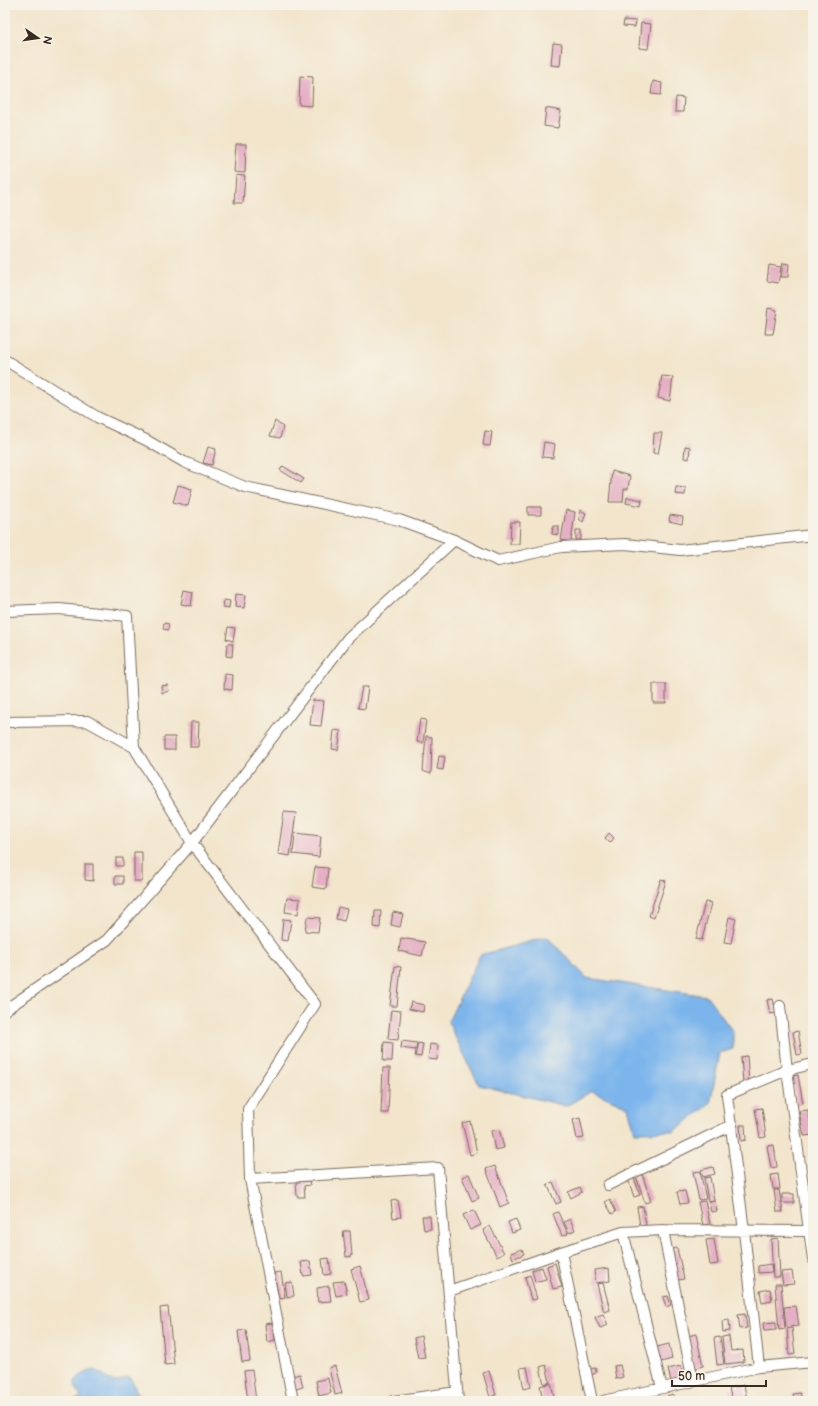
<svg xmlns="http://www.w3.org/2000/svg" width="818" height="1406" viewBox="0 0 818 1406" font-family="'Balsamiq Sans',sans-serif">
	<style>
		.water { fill: #7cb5ec; stroke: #5c7085 }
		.building { fill: #e5b0c5 }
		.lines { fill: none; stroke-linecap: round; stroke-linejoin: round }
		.street-casing { stroke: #7b6b5b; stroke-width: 12 }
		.street { stroke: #fff; stroke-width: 10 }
	</style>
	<rect width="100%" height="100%" fill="#f7f3e8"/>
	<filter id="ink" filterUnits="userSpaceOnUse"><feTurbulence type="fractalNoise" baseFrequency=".025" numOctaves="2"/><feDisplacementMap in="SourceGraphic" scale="8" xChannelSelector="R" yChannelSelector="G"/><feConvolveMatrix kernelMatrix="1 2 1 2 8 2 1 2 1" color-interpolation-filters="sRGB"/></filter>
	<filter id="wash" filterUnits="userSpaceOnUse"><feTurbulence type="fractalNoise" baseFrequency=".012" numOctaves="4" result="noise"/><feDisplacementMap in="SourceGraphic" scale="16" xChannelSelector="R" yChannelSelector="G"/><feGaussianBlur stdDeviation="0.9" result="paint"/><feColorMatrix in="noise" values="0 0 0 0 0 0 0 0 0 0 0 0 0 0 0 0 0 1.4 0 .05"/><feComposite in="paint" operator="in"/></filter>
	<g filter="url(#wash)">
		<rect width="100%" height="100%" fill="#f2e5cc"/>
		<!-- water -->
		<path class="water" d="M547 937 587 978 707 996 733 1032V1049L720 1053 710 1104 674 1131 635 1132 628 1107 592 1091 566 1106 479 1085 448 1022 480 955Z
			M95 1370C103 1372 105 1379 112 1381 119 1384 123 1376 131 1378L136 1390 146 1401H73L81 1397C80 1393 76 1389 75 1385 73 1377 89 1371 95 1370Z"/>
		<g id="blocks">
			<!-- building -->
			<path class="building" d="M624 20 636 21 635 27 623 26Z
				M641 23 651 24 648 49 639 48Z
				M553 43 562 44 560 66 551 65Z
				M300 76 313 77 312 106 299 105Z
				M653 81 662 83 661 95 651 94Z
				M676 97 684 98 683 112H675Z
				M546 108 561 111 558 128 544 126Z
				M236 144H246L245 173 234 172Z
				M236 175 245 176 243 203H234Z
				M783 263 789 264 788 277H781Z
				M769 265 781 267 778 283 767 281Z
				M768 308 777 310 773 334H765Z
				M662 376 673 377 670 401 658 398Z
				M275 421 283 427 280 438 270 436Z
				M485 431 492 432 490 446 483 445Z
				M654 433H662L658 454 653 453Z
				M544 442 555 444 553 458 542 457Z
				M685 446 690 447 689 459 684 458Z
				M208 447 216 449 212 465 203 463Z
				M283 466 304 479 301 483 280 470Z
				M612 471 630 476 628 489H624L623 502H609Z
				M178 485 192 489 188 506 173 502Z
				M676 487 686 488 685 495 675 494Z
				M627 497 642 500 641 506 626 503Z
				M528 507H541V515H528Z
				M566 510 575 512 571 542 561 540Z
				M580 510 586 513 583 522 579 519Z
				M670 515 683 517 682 524 669 521Z
				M511 522H520L519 544H510Z
				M553 526H559V535L552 534Z
				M576 530H581V540H576Z
				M184 590 193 592 191 606 181 604Z
				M236 594 246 595 244 608 235 607Z
				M224 600 230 601 229 608 223 607Z
				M164 623 169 624 168 630 163 629Z
				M228 627 235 628 233 641 226 639Z
				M227 644H233L232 657 226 656Z
				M225 674 233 675 232 690 224 689Z
				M653 684H666V703H653Z
				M168 685 169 691 162 693 161 686Z
				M362 687H368L365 709 358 708Z
				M313 700 324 701 321 726 310 725Z
				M420 719 426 720 423 743 417 742Z
				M191 722H199L198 747H190Z
				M334 730 341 731 338 750 332 749Z
				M426 736 432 737 431 774 423 771Z
				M164 737H175V750H164Z
				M439 756 445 757 443 770 437 769Z
				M284 812 296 813 290 856 278 854Z
				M295 833 321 836 319 857 293 854Z
				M609 833 614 838 610 843 605 838Z
				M134 852H142V881H134Z
				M116 858H123V866H116Z
				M85 864H93V881L85 880Z
				M315 867 328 868 326 889 312 887Z
				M115 876H123V884H115Z
				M661 879 666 881 654 918 649 916Z
				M287 898 300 899 298 914 285 912Z
				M705 902 711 903 702 940 696 939Z
				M338 907 347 909 344 921 336 919Z
				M375 911H381L380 928 374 927Z
				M393 912 403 914 400 927 391 925Z
				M307 917 320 918 318 932 305 931Z
				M729 917 736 919 731 943 724 942Z
				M283 919 291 920 288 941 281 940Z
				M401 938 425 942 422 956 399 951Z
				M395 966 401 967 397 1006H390Z
				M773 999 776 1013 770 1014 767 1000Z
				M411 1002 424 1005 423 1012 409 1009Z
				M391 1010 401 1011 398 1040 388 1039Z
				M798 1031 802 1054 797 1055 793 1032Z
				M402 1041 417 1043 416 1050 401 1048Z
				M384 1042 393 1043 392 1061H383Z
				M418 1043 423 1044 421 1057 415 1056Z
				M430 1044 438 1045 437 1060 428 1059Z
				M747 1056 749 1082 743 1083 741 1057Z
				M383 1068H390L388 1113H381Z
				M798 1075 803 1103 797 1104 792 1076Z
				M762 1108 766 1137 760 1138 755 1109Z
				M808 1110 813 1135 804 1136 799 1111Z
				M580 1118 584 1138 577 1139 573 1120Z
				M470 1121 477 1153 470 1155 462 1123Z
				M740 1125H745L746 1140 741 1141Z
				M499 1129 504 1148 495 1150 491 1131Z
				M774 1145 777 1167 771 1168 767 1146Z
				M495 1166 509 1203 500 1207 486 1169Z
				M713 1167 715 1174 703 1177 701 1170Z
				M700 1171 706 1199 699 1200 693 1172Z
				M469 1174 479 1198 472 1201 462 1177Z
				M642 1174 651 1201 645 1203 636 1176Z
				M778 1174 780 1189H773L771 1175Z
				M634 1177 640 1195 634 1197 628 1179Z
				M710 1177 714 1200 708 1201 704 1178Z
				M309 1181 310 1185 304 1186 305 1197H297L296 1182Z
				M553 1182 561 1202 556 1204 547 1184Z
				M580 1187 582 1192 571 1198 568 1192Z
				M774 1190H779L783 1212H777Z
				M685 1191 688 1203 680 1204 677 1192Z
				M782 1194H794V1203H782Z
				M610 1199 616 1212 612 1214 605 1202Z
				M398 1200 401 1217 393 1218 391 1201Z
				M705 1201 710 1224 703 1225 698 1202Z
				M715 1201 717 1211 711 1212 709 1202Z
				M643 1206 646 1225 640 1226 637 1207Z
				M474 1210 481 1225 470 1230 463 1215Z
				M558 1212 568 1234 562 1236 553 1214Z
				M422 1216H430L431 1229 424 1230Z
				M516 1219 520 1230 512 1233 508 1222Z
				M570 1219 575 1230 569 1233 564 1222Z
				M490 1226 504 1253 497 1257 483 1230Z
				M343 1231H350L352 1256 346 1257Z
				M778 1238 780 1277H773L771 1239Z
				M714 1239 718 1264 710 1265 706 1240Z
				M677 1248 684 1279 678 1280 671 1249Z
				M522 1249 524 1254 513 1259 511 1253Z
				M329 1258 331 1274 324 1275 322 1259Z
				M310 1261 312 1275 303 1276 301 1262Z
				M555 1263 562 1287 553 1289 547 1266Z
				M771 1264 772 1272 758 1273V1266Z
				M360 1266 369 1300 360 1302 351 1269Z
				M542 1267 546 1279 535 1282 532 1270Z
				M609 1268 610 1281 596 1283 594 1270Z
				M792 1271 794 1284 783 1285 781 1272Z
				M281 1272 285 1298 279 1299 274 1273Z
				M530 1275 537 1299 531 1300 525 1277Z
				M344 1281 347 1294 336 1296 333 1282Z
				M292 1282 294 1296 287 1297 285 1283Z
				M603 1283 610 1310 604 1312 597 1284Z
				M775 1284H781L785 1329 779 1330Z
				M329 1286 331 1301 318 1302 317 1288Z
				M770 1289 772 1301 762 1303 760 1291Z
				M668 1296 671 1305 666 1307 663 1297Z
				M796 1306 799 1326 786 1327 784 1307Z
				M168 1307 174 1364 165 1365 160 1308Z
				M603 1314 608 1325 600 1328 595 1317Z
				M745 1314 747 1328 740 1329 738 1315Z
				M729 1320 730 1331 723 1332 722 1321Z
				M776 1322V1330L764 1331 763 1323Z
				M273 1323 275 1340 267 1342 265 1324Z
				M792 1328 795 1354 789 1355 787 1329Z
				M246 1330 250 1361 242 1362 238 1331Z
				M696 1334 703 1366 695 1368 688 1336Z
				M421 1336 425 1357 418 1358 414 1338Z
				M729 1336 731 1351 743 1350 744 1362 725 1364 722 1337Z
				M720 1337 724 1364 717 1365 714 1338Z
				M669 1344 672 1359 661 1362 657 1347Z
				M546 1365 550 1382 544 1384 540 1367Z
				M620 1365 623 1377 616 1379 614 1366Z
				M335 1366 342 1393 335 1395 329 1368Z
				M681 1366 684 1378 671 1382 668 1369Z
				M527 1367 531 1387 524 1389 520 1368Z
				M595 1368 596 1373 590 1375 589 1369Z
				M252 1370 256 1401H248L244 1371Z
				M489 1371 496 1395 490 1397 483 1373Z
				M300 1374 303 1387 296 1389 292 1376Z
				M328 1378 331 1393 319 1396 316 1381Z
				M551 1383 554 1397 543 1400 540 1386Z
				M744 1385 747 1399 732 1401 729 1388Z
				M800 1393 802 1399 794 1401 793 1394Z
				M673 1394 676 1401H669L667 1396Z"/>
		</g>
	</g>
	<g filter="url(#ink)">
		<use href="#blocks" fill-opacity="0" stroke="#7b6b5b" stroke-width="1"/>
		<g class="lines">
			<defs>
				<path id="street" d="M5 360 97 417 146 440 184 462 245 487 399 520 454 540 498 561 561 547 625 544 680 550 813 535
					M5 611 59 609 127 616 134 747 192 843 315 1004 248 1109 250 1179 293 1401
					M5 722 87 721 134 747
					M780 1006 787 1070 813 1259
					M5 1010 107 940 192 843 348 638 454 540
					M250 1179 438 1168 458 1401
					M608 1185 732 1125
					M663 1230 693 1381
					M623 1232 662 1388
					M561 1252 592 1401
					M449 1291 561 1252 623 1232 663 1230 813 1231
					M759 1367 744 1231 727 1095 787 1070 813 1064
					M393 1401 457 1392
					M603 1401 759 1367 813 1362"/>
			</defs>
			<!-- street casing -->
			<use href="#street" class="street-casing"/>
			<!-- street -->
			<use href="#street" class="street"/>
		</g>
	</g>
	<!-- margin -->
	<rect width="818" height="1406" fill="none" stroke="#f7f3e8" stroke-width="20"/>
	<!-- north arrow -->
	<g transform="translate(38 38) rotate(103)" stroke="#f7f3e8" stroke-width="3" paint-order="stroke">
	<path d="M0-3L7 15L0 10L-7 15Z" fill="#3b2a1e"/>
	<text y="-6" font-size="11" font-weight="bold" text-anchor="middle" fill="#3b2a1e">N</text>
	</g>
	<!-- scale -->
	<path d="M672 1380v6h94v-6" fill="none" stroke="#3b2a1e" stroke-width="2"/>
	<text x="678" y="1380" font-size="12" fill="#3b2a1e" stroke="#f7f3e8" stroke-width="3" paint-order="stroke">50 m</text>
</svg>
